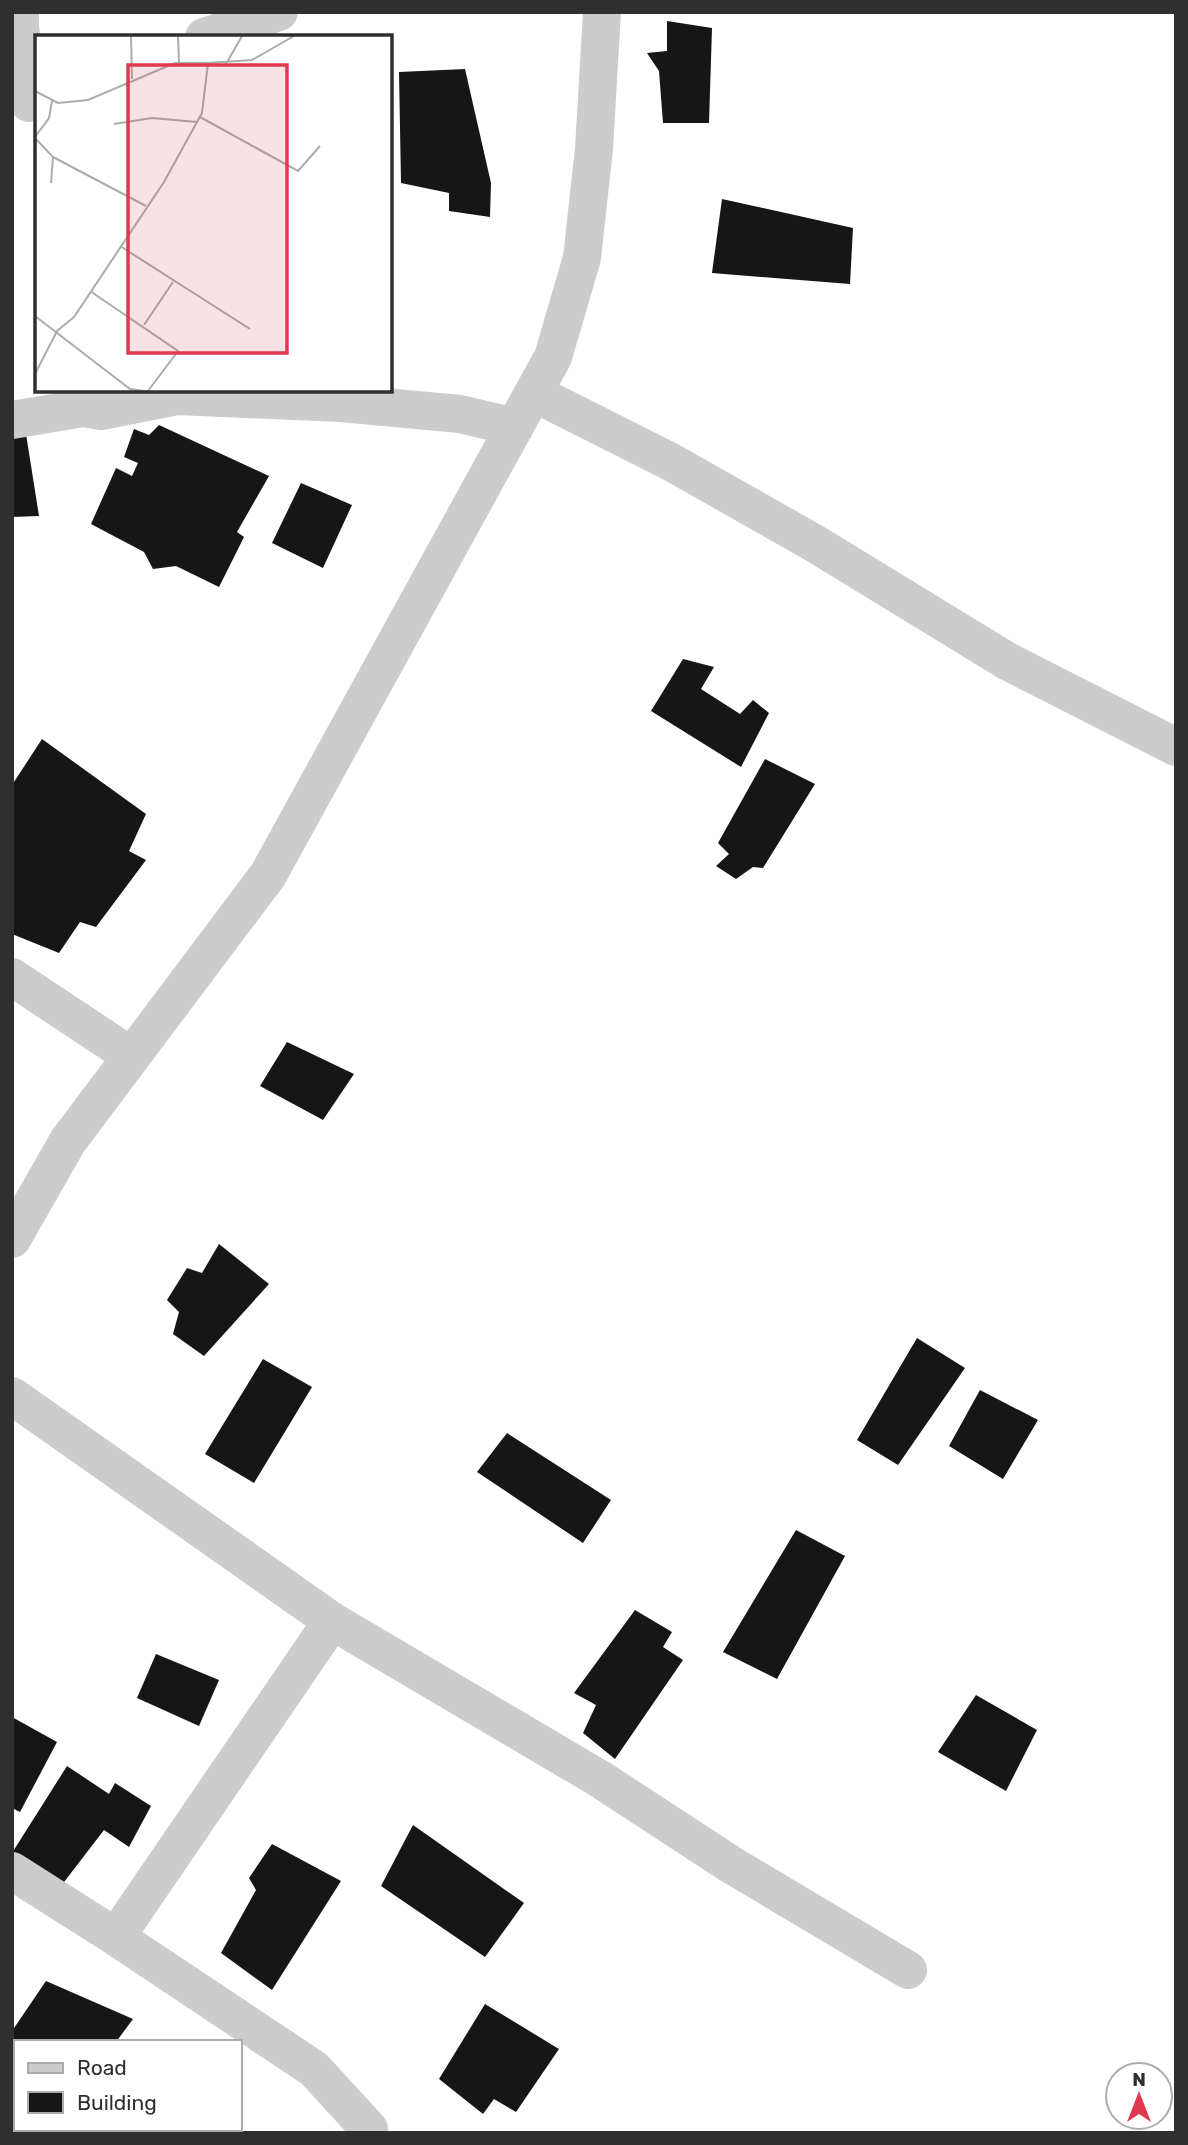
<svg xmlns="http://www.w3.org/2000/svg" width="1188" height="2145" viewBox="0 0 1188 2145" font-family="Rubik,sans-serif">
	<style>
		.building { fill: #161616 }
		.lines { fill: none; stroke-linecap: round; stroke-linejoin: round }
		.minor { stroke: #ccc; stroke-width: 38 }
		.inset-road { fill: none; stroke: #acacac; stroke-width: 2 }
		.view { fill: #de394f; fill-opacity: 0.15; stroke: #de394f; stroke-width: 3.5 }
		.inset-edge { fill: none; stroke: #2f2f2f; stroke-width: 3.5 }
	</style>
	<rect width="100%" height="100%" fill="#fff"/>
	<!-- building -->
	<path class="building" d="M667 21 712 28 709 123H663L659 71 647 53 667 51Z
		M465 69 491 183 490 217 449 211V193L401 183 399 72Z
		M722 199 853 228 850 284 712 273Z
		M159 425 269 476 237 532 244 537 219 587 176 566 153 569 144 552 91 524 116 468 132 476 138 463 124 457 134 429 149 435Z
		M26 434 39 516 12 517V436Z
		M301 483 352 505 323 568 272 543Z
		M683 659 714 667 701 689 740 714 753 700 769 713 741 767 651 711Z
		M42 739 146 814 129 851 146 860 96 927 80 922 59 953 12 934V785Z
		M765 759 815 784 763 868 753 867 736 879 716 866 729 854 718 843Z
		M287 1042 354 1074 323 1120 260 1086Z
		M219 1244 269 1284 204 1356 173 1334 179 1312 167 1300 187 1268 202 1273Z
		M917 1338 965 1368 898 1465 857 1440Z
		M263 1359 312 1387 254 1483 205 1454Z
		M980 1390 1038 1420 1003 1479 949 1446Z
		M507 1433 611 1500 583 1543 477 1472Z
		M796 1530 845 1556 777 1679 723 1652Z
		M635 1610 672 1632 663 1647 683 1660 615 1759 583 1733 596 1705 574 1693Z
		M156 1654 219 1680 199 1726 137 1698Z
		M976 1695 1037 1730 1006 1791 938 1752Z
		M12 1717 57 1742 20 1812 12 1808Z
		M67 1766 109 1794 115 1783 151 1806 129 1847 104 1830 61 1886 12 1853Z
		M413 1825 524 1903 485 1957 381 1886Z
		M272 1844 341 1881 272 1990 221 1953 256 1890 249 1878Z
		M46 1981 133 2019 116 2042H16V2129H50L47 2133H12V2031Z
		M485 2004 559 2049 516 2112 494 2099 483 2114 439 2079Z"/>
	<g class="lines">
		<!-- minor -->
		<path class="minor" d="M20 12V27L29 103
			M204 37 279 12
			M534 393 671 462 814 543 1007 661 1176 747
			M12 420 83 408 101 411 177 396 341 403 460 414 515 427
			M12 977 131 1056
			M12 1239 68 1141 268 875 553 357 582 258 594 149 602 12
			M12 1396 332 1621 600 1779 730 1864 908 1970
			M12 1871 116 1937 314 2069 369 2129 366 2133
			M116 1937 332 1621"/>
	</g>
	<!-- overview -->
	<g transform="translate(35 35)">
		<rect width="357" height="357" fill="#fff"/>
		<path class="inset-road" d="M96 1 97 44M143 1 144 27M173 28 217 25 259 1M191 29 207 1M0 56 23 68 53 65 140 28H173L167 78 129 147 39 282 22 296 0 339M165 82 263 136 285 111M79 89 117 83 162 87M0 102 14 83 17 66M0 103 18 122 16 148M18 122 111 171M85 211 215 294M55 256 143 316 113 356M0 281 95 354 109 356M109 290 138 247"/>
		<path class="view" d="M93 30H252V318H93Z"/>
		<rect width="357" height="357" class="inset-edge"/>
	</g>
	<!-- border -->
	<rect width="1188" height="2145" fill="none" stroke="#2f2f2f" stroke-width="28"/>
	<!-- legend -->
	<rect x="14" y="2040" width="228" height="91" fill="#ffffff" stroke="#acacac" stroke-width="2"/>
	<rect x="28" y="2063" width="35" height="10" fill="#cccccc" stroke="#acacac" stroke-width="2"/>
	<text x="77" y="2075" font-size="21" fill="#2f2f2f">Road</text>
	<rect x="28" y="2092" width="35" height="21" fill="#161616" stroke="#acacac" stroke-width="2"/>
	<text x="77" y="2110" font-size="21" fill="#2f2f2f">Building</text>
	<!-- north arrow -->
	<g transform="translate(1139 2096)"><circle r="33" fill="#ffffff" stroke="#acacac" stroke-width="2"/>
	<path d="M0-5L12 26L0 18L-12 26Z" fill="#de394f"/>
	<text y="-10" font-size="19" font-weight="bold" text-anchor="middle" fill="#2f2f2f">N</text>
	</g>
</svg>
